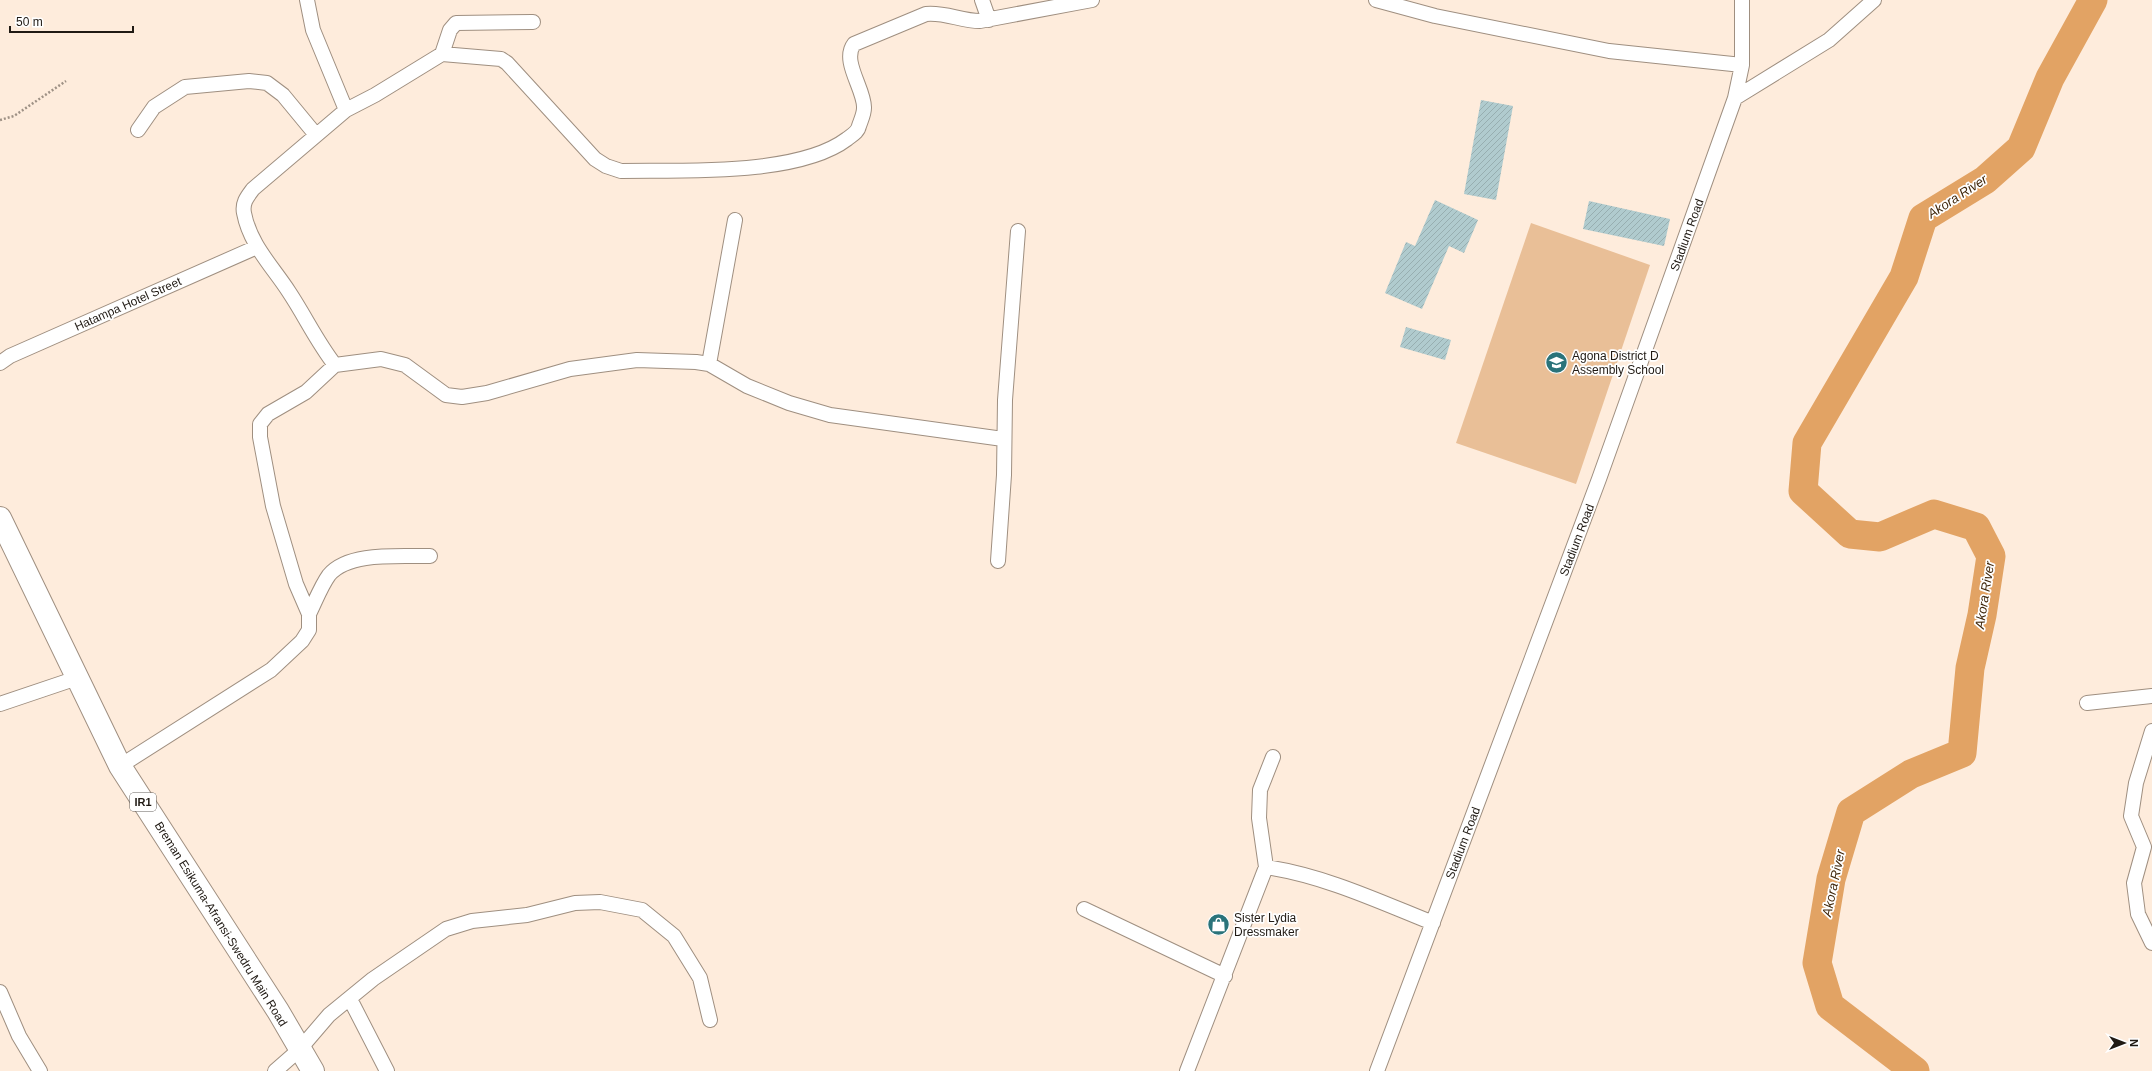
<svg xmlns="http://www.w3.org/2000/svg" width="2152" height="1071" viewBox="0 0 2152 1071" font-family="Helvetica,sans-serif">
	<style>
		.garden { fill: #e9bf97 }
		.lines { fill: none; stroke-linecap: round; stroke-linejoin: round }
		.river { stroke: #e2a364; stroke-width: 29 }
		.building { fill: url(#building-hatch) }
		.minor-casing { stroke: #9f8f80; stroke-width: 16 }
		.primary-casing { stroke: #9f8f80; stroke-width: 24 }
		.path { stroke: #9e9185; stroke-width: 2.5; stroke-dasharray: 2 2; stroke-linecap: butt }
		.minor { stroke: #fff; stroke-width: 14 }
		.primary { stroke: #fff; stroke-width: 22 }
		.labels { text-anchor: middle; stroke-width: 3.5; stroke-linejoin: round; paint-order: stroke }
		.shield { fill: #fff; stroke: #635f5a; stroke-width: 1 }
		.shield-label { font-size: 11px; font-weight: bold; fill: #201a14 }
		.street-label { font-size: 12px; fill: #201a14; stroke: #fff }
		.poi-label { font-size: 12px; fill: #201a14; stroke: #fff; text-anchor: start }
		.water-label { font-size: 13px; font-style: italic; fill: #3f260a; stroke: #fff }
	</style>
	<defs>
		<pattern id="building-hatch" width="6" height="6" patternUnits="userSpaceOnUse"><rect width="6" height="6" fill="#b0cbce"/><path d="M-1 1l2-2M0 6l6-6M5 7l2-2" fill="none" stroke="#97aeb0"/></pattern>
	</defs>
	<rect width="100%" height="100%" fill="#feecdc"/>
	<!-- garden -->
	<path class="garden" d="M1531 223 1650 265 1576 484 1456 443Z"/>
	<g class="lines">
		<!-- river -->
		<path class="river" d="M1915 1071 1830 1006 1817 963 1831 879 1851 812 1911 774 1962 753 1970 668 1982 615 1991 556 1976 527 1934 514 1880 537 1850 534 1803 491 1807 443 1904 277 1923 218 1985 180 2021 148 2050 78 2093 0"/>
	</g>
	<!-- building -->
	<path class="building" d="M1481 100 1513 106 1496 200 1464 194Z
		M1435 200 1478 220 1464 253 1449 246 1422 309 1385 293 1406 242 1415 246Z
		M1589 201 1670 219 1664 246 1583 229Z
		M1406 327 1451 340 1445 360 1400 347Z"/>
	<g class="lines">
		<defs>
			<path id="minor" d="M307 0 313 30 346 110
				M982 0 989 20
				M1376 0 1435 16 1609 51 1742 65
				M533 22 456 23 450 30 442 54 375 95 346 110 253 189C247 197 242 203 244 213 250 245 273 267 289 292 305 316 317 342 335 365L381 359 405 365 446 395 462 397 487 393 570 369 637 360 696 362 709 364 747 386 789 403 830 415 1003 439
				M442 54 501 59 507 63 595 159 606 166 621 171C683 170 798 176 847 139 852 135 858 132 859 126 861 120 864 114 864 108 865 90 841 61 854 44L926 14C945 12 961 21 980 21L1092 0
				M1735 98 1829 40 1874 0
				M138 130 154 107 185 87 249 81 267 83 283 95 316 135
				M0 363 10 356 257 247
				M709 364 735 220
				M998 561 1004 475 1005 400 1018 231
				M309 614C315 602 321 586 329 575 349 551 401 557 430 556
				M2087 703 2152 696
				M0 704 77 678
				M2152 731 2136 783 2131 816 2144 847 2134 883 2138 914 2152 943
				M120 766 271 670 302 641 309 630V614L296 584 273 506 260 437V424L268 414 306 392 335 365
				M1266 867 1259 818 1260 790 1273 757
				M1084 909 1225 976
				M0 992 19 1036 40 1071
				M350 999 387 1071
				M275 1071 299 1050 329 1015 373 979 446 929 472 921 527 915 575 903 600 902 642 910 674 936 700 978 710 1020
				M1187 1071 1266 867C1325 876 1378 901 1433 923
				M1377 1071 1599 479 1735 98 1742 65V0"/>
			<path id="primary" d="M0 518 120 766 278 1011 313 1071"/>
		</defs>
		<!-- minor casing -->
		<use href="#minor" class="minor-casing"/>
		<!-- primary casing -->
		<use href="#primary" class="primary-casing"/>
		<!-- path -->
		<path class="path" d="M0 120 14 116 66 81"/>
		<!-- minor -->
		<use href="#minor" class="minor"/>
		<!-- primary -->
		<use href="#primary" class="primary"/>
	</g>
	<!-- icons -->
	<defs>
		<symbol id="school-disc" viewBox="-11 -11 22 22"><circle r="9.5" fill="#2a737a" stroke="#fff"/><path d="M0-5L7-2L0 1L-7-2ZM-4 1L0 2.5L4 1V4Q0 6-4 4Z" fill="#fff"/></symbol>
		<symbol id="shop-disc" viewBox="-11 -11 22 22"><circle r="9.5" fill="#2a737a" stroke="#fff"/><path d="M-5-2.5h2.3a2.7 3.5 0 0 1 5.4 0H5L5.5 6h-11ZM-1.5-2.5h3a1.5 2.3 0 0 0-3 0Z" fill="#fff"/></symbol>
	</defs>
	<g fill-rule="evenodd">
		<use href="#school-disc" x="1544" y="350" width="25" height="25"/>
		<use href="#shop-disc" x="1206" y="912" width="25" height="25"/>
	</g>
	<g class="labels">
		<!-- shield labels -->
		<rect class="shield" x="130" y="793" width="26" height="18" rx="3"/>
		<g class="shield-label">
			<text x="143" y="806">IR1</text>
		</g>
		<!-- street labels -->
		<g class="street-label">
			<text transform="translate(1687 235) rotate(-70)" y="4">Stadium Road</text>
			<text transform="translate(128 304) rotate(-24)" y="4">Hatampa Hotel Street</text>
			<text transform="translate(1577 540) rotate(-69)" y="4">Stadium Road</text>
			<text transform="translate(1463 843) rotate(-69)" y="4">Stadium Road</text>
			<text transform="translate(221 924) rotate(58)" y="4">Breman Esikuma-Afransi-Swedru Main Road</text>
		</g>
		<!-- poi labels -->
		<g class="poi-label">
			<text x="1572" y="360">Agona District D<tspan x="1572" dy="14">Assembly School</tspan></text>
			<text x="1234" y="922">Sister Lydia<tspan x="1234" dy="14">Dressmaker</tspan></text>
		</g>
		<!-- water labels -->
		<g class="water-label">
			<text transform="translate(1957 196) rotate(-33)" y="5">Akora River</text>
			<text transform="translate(1984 595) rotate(-81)" y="5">Akora River</text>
			<text transform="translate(1833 883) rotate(-78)" y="5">Akora River</text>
		</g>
	</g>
	<!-- north arrow -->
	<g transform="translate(2124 1043) rotate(90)" stroke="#ffffff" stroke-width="3" paint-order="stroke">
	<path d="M0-3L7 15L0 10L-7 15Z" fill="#201a14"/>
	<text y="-6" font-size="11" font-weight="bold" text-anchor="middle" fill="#201a14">N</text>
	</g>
	<!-- scale -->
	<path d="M10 26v6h123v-6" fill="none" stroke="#201a14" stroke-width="2"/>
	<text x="16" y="26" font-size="12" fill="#201a14" stroke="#ffffff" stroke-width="3" paint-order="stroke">50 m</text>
</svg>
